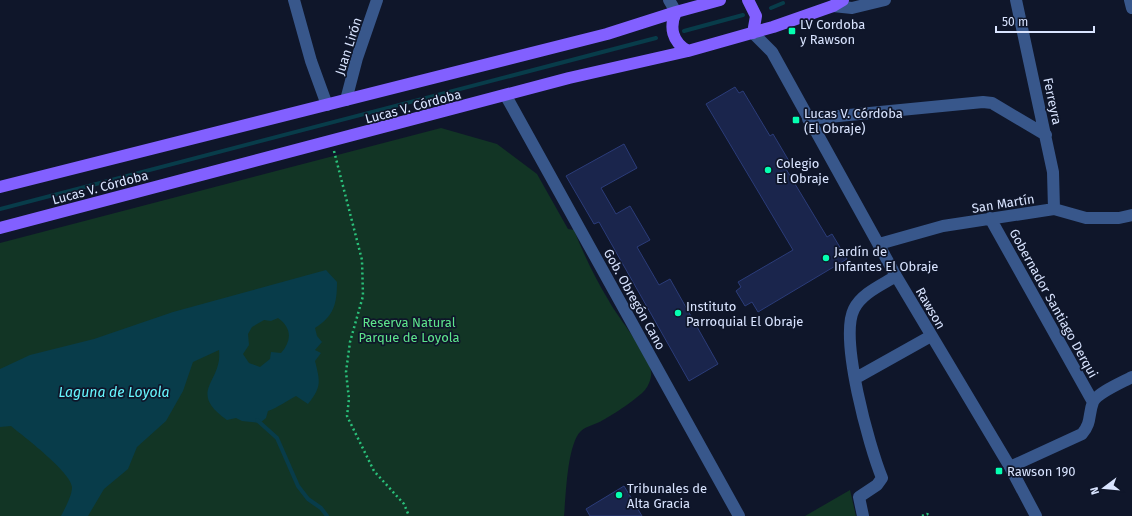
<svg xmlns="http://www.w3.org/2000/svg" width="1132" height="516" viewBox="0 0 1132 516" font-family="'Fira Sans',sans-serif">
	<style>
		.green { fill: #123525 }
		.water { fill: #083c4a; fill-rule: evenodd }
		.lines { fill: none; stroke-linecap: round; stroke-linejoin: round }
		.stream { stroke: #083c4a; stroke-width: 4 }
		.building { fill: #1a254c; stroke: #2b3c79 }
		.path { stroke: #2ac17a; stroke-width: 2.5; stroke-dasharray: 2 3; stroke-linecap: butt }
		.minor { stroke: #38578b; stroke-width: 12 }
		.major { stroke: #8260ff; stroke-width: 12 }
		.poi-dot { fill: #05ffb1; stroke: #0f162a; stroke-width: 1.5 }
		.labels { text-anchor: middle; stroke-width: 3.5; stroke-linejoin: round; paint-order: stroke }
		.poi-label { font-size: 13px; fill: #d9e4ff; stroke: #0f162a; text-anchor: start }
		.street-label { font-size: 13px; fill: #d9e4ff; stroke: #0f162a }
		.park-label { font-size: 13px; fill: #5ee68c; stroke: #0f162a }
		.water-label { font-size: 14px; font-style: italic; fill: #67f7ff; stroke: #0f162a }
	</style>
	<rect width="100%" height="100%" fill="#0f162a"/>
	<!-- green -->
	<path class="green" d="M441 128 497 144 537 174 568 229 574 230C584 255 595 278 609 301 618 318 648 353 651 371 652 377 649 385 645 390 638 398 613 415 603 420 597 424 586 426 581 431 567 444 566 496 564 516H0V243Z
		M850 490 856 516H805Z"/>
	<!-- water -->
	<path class="water" d="M326 270 337 282C337 304 334 316 315 328L317 336 322 342 315 350 321 353 315 361C320 381 322 387 308 404L296 396C286 401 279 407 268 411L266 418 260 423 242 421 236 418 227 420C186 391 223 382 219 350L193 362 183 391 166 421 137 447 128 469 104 489 88 516H61C65 508 72 496 72 487 71 472 23 436 11 426L0 427V369L30 355 94 339 173 312ZM278 318C292 328 292 341 281 353L271 352 270 359 260 367 249 363 243 354 249 345 248 334 252 327 264 320 271 321Z"/>
	<g class="lines">
		<!-- stream -->
		<path class="stream" d="M771 8 783 3
			M684 31 743 15
			M0 209 656 38
			M257 420 277 438 298 486 308 499 321 508 327 516"/>
	</g>
	<!-- building -->
	<path class="building" d="M735 87 739 93 743 91 770 136 773 134 789 161 783 164 827 237 832 234 847 259 758 312 752 302 745 306 736 291 741 287 738 282 793 250 706 104Z
		M624 144 637 168 601 188 616 214 630 206 650 240 637 247 659 285 670 279 718 364 689 381 599 222 594 224 566 176Z
		M624 486 642 516H590L586 509Z"/>
	<g class="lines">
		<!-- path -->
		<path class="path" d="M334 151 362 260 363 296 350 342 346 372 349 399 347 416 374 471 404 504 409 516
			M922 516 927 514 931 516"/>
		<!-- minor -->
		<path class="minor" d="M294 0 311 61 327 105
			M669 0 676 12
			M1016 0 1053 172 1054 209
			M1130 0 1132 8
			M833 6 852 8 885 0
			M753 33 772 52 896 276 1010 467 1036 516
			M506 96 739 516
			M346 100 357 58 377 0
			M808 119 983 102 992 103 1046 135
			M990 218 1093 402
			M879 244 943 226 1054 209 1086 218H1119L1132 215
			M856 378 931 336
			M1010 467 1082 434C1092 422 1088 415 1093 402 1097 393 1123 382 1132 377
			M863 516 859 497 877 485 882 478C869 446 839 338 854 309 862 293 882 285 896 276"/>
		<!-- major -->
		<path class="major" d="M748 0 756 16 753 33
			M676 12C669 27 672 42 688 51
			M0 187 607 34 676 12 720 0
			M0 228 569 78 688 51 773 27 833 6 843 0"/>
	</g>
	<!-- markers -->
	<g class="poi-dot">
		<rect x="788" y="27" width="8" height="8" rx="2"/>
		<rect x="792" y="116" width="8" height="8" rx="2"/>
		<circle cx="768" cy="170" r="4"/>
		<circle cx="826" cy="258" r="4"/>
		<circle cx="678" cy="313" r="4"/>
		<rect x="995" y="467" width="8" height="8" rx="2"/>
		<circle cx="619" cy="495" r="4"/>
	</g>
	<g class="labels">
		<!-- poi labels -->
		<g class="poi-label">
			<text x="800" y="29">LV Cordoba<tspan x="800" dy="15">y Rawson</tspan></text>
			<text x="804" y="118">Lucas V. Córdoba<tspan x="804" dy="15">(El Obraje)</tspan></text>
			<text x="776" y="168">Colegio<tspan x="776" dy="15">El Obraje</tspan></text>
			<text x="834" y="256">Jardín de<tspan x="834" dy="15">Infantes El Obraje</tspan></text>
			<text x="686" y="311">Instituto<tspan x="686" dy="15">Parroquial El Obraje</tspan></text>
			<text x="1007" y="476">Rawson 190</text>
			<text x="627" y="493">Tribunales de<tspan x="627" dy="15">Alta Gracia</tspan></text>
		</g>
		<!-- street labels -->
		<g class="street-label">
			<text transform="translate(348 46) rotate(-72)" y="5">Juan Lirón</text>
			<text transform="translate(1053 101) rotate(78)" y="5">Ferreyra</text>
			<text transform="translate(413 106) rotate(-15)" y="5">Lucas V. Córdoba</text>
			<text transform="translate(100 187) rotate(-15)" y="5">Lucas V. Córdoba</text>
			<text transform="translate(1003 203) rotate(-9)" y="5">San Martín</text>
			<text transform="translate(635 299) rotate(61)" y="5">Gob. Obregón Cano</text>
			<text transform="translate(1054 303) rotate(61)" y="5">Gobernador Santiago Derqui</text>
			<text transform="translate(931 308) rotate(60)" y="5">Rawson</text>
		</g>
		<!-- park labels -->
		<g class="park-label">
			<text x="409" y="327">Reserva Natural<tspan x="409" dy="15">Parque de Loyola</tspan></text>
		</g>
		<!-- water labels -->
		<g class="water-label">
			<text x="114" y="397">Laguna de Loyola</text>
		</g>
	</g>
	<!-- north arrow -->
	<g transform="translate(1104 488) rotate(254)" stroke="#0f162a" stroke-width="3" paint-order="stroke">
	<path d="M0-3L7 15L0 10L-7 15Z" fill="#d9e4ff"/>
	<text y="-6" font-size="11" font-weight="bold" text-anchor="middle" fill="#d9e4ff">N</text>
	</g>
	<!-- scale -->
	<path d="M996 26v6h98v-6" fill="none" stroke="#d9e4ff" stroke-width="2"/>
	<text x="1002" y="26" font-size="12" fill="#d9e4ff" stroke="#0f162a" stroke-width="3" paint-order="stroke">50 m</text>
</svg>
